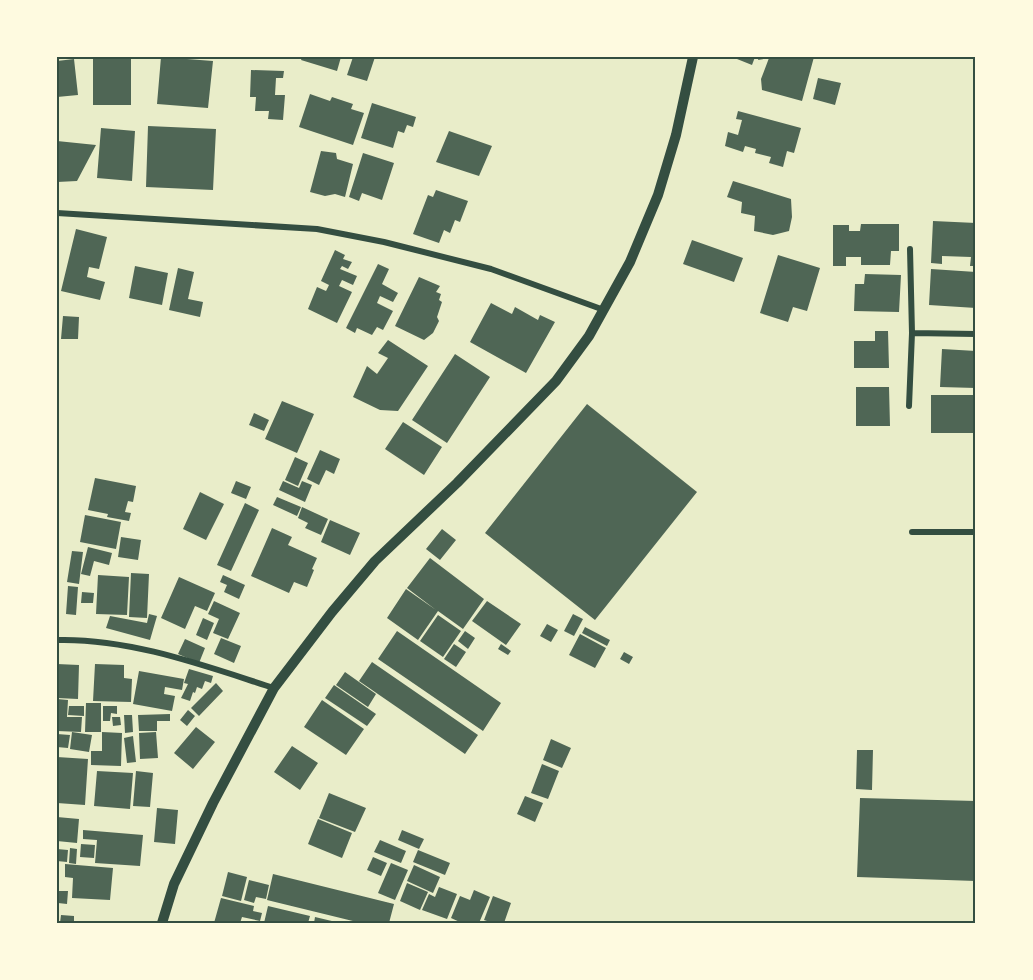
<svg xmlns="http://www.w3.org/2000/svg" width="1033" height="980" viewBox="0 0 1033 980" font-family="'Roboto Condensed',sans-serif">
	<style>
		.building { fill: #4f6655 }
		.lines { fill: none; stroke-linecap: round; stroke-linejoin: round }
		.minor { stroke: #344e41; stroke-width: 6 }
		.tertiary { stroke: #344e41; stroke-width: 10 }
		.neatline { fill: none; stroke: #344e41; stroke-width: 2 }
	</style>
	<rect width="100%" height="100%" fill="#e9edc9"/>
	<!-- building -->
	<path class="building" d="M93 57H131V105H93Z
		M161 57 213 61 208 108 157 104Z
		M302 57H341L337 71 301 60Z
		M353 57H375L367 81 347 75Z
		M732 57H755L752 65Z
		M759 57H814L802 101 762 90 761 79 769 58 758 60Z
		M74 59 78 95 57 97V61Z
		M251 70 284 71 283 78H276L275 95H285L283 120 268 119 269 111H255L256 97H250Z
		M818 78 841 83 835 105 813 99Z
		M310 94 330 101 332 97 353 104 351 109 364 113 353 145 299 127Z
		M372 103 416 117 413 127 407 125 404 133 398 131 393 148 361 138Z
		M738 111 801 128 794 153 787 151 783 167 769 163 771 157 755 153 756 149 745 146 743 152 725 146 728 132 738 135 742 120 736 119Z
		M148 126 216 129 213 190 146 187Z
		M101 128 135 131 132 181 97 178Z
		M449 131 492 146 479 176 436 162Z
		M57 141 96 145 77 181 57 182Z
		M321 151 336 153 337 159 353 164 345 197 335 194 325 196 310 192Z
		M363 153 394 163 382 200 362 193 359 201 349 197Z
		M733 181 791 199 792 217 789 231 773 235 754 231 755 216 741 213 742 202 727 197Z
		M436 190 468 201 460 222 455 220 450 233 444 230 439 243 413 234 428 195 433 197Z
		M933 221 976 223V266H970L971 257 942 256V264L931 263Z
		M861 224H899V251H891L890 265H861V257H846V266H833V225H849V231H860Z
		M76 229 107 237 99 269 89 267 87 277 105 282 100 300 61 291Z
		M692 240 743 258 734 282 683 264Z
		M335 250 345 255 343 259 352 262 348 269 342 266 340 269 357 276 353 285 342 280 339 286 352 292 337 323 308 309 317 287 326 291 329 285 321 281Z
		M778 255 820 268 807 311 793 307 788 322 760 313Z
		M378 264 389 269 382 284 398 293 393 302 380 296 377 303 393 311 383 330 377 327 372 335 357 328 355 333 346 328Z
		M135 266 168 273 162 305 129 298Z
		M178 268 194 272 188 299 203 302 200 317 169 310Z
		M931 269 976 272V308L929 305Z
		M865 274 901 275 899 312 854 311 855 284H864Z
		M419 277 440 286 436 292 441 294 439 300 442 302 437 317 439 321 433 333 424 340 395 326Z
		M491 303 512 314 515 307 538 320 540 315 555 322 526 373 470 342Z
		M63 316 79 317 78 339H61Z
		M875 331H888L889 368H854V341H875Z
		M388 340 428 366 398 411 380 410 353 397 367 366 377 374 388 358 378 353Z
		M942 349 976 351V388L940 387Z
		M455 354 490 377 447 443 412 420Z
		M856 387H889L890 426H856Z
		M931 395H976V433H931Z
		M282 401 314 414 297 453 265 439Z
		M587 404 697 492 595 620 485 533Z
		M254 413 269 420 264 431 249 425Z
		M403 422 442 447 424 475 385 449Z
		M320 450 340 459 334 474 326 470 319 485 307 479Z
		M295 457 308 463 298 486 285 480Z
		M95 478 136 486 133 502 128 501 125 512 131 513 129 521 107 517 108 514 88 510Z
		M236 481 251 487 246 499 231 493Z
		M283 481 299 488 302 481 312 485 305 502 279 490Z
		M200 492 224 504 206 540 183 529Z
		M277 497 301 507 297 516 273 505Z
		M245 503 259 510 231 571 217 565Z
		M302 507 328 519 321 535 305 528 308 523 298 518Z
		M85 515 121 522 116 549 80 542Z
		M330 520 360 533 350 555 321 542Z
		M272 528 292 537 288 545 317 558 312 569 314 570 307 587 294 582 289 593 251 576Z
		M442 529 456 540 440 560 426 549Z
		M121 537 141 540 138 560 118 557Z
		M88 547 112 553 109 565 94 561 90 576 81 574Z
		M72 551 83 552 79 584 67 582Z
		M430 558 484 599 463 629 438 611 418 640 387 618 406 589 436 610 407 588Z
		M131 573 149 574 147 618 129 617Z
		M98 575 129 577 127 615 96 614Z
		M223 575 245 585 239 599 224 592 227 585 220 582Z
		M179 577 215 593 207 611 195 606 185 629 161 618Z
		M68 586 78 587 76 615 66 614Z
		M82 592 94 593 93 603H81Z
		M214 601 240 613 228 639 213 633 219 619 208 614Z
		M487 601 521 624 506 645 472 621Z
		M149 614 157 616 150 640 106 628 110 616 147 623Z
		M573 614 583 619 574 636 564 631Z
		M438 615 461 631 443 657 420 641Z
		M203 618 214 623 207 640 196 635Z
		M547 624 558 630 551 642 540 636Z
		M585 627 610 640 607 646 582 633Z
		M397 631 501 703 483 731 378 659Z
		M465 631 475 638 468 649 458 641Z
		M580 634 606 648 595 668 569 655Z
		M221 638 241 646 234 663 214 654Z
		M185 639 205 648 199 663 178 654Z
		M454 644 466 652 456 667 444 659Z
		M501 644 511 651 508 655 498 649Z
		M624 652 633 657 629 664 620 659Z
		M372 662 478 735 465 754 359 681Z
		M57 664 79 665 78 699 57 698Z
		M95 664 124 665V678L132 679 131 702 93 701Z
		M189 669 213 676 211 683 205 681 202 689 197 687 195 693 193 692 190 701 181 698 188 684 184 683Z
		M139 671 184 679 182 690 165 687 164 694 175 696 172 711 133 704Z
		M345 672 376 694 368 707 336 685Z
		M216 683 223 691 199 716 191 708Z
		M334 685 376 714 367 726 325 698Z
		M57 699 68 700 67 717H82L81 732 57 731Z
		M322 700 364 729 346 755 304 727Z
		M86 703H101V732H85Z
		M69 706H84V716L68 715Z
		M103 706H117V714L111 713 110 721H103Z
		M188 710 195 716 187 726 180 720Z
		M170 714V721H157V731H139L138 715Z
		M124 715H132L133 732 125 733Z
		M112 717H120L121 725 113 726Z
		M196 727 215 742 193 769 174 753Z
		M72 732 92 735 89 752 70 749Z
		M102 732 122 733 121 766 91 765V751H102Z
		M156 732 158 758 140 759 139 733Z
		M57 734 70 735 68 748 57 747Z
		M133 736 136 762 127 763 124 738Z
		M551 739 571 748 562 768 543 760Z
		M292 746 318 763 300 790 274 772Z
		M857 750H873L872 790 856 789Z
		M57 757 88 759 85 805 57 803Z
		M542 764 559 771 548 799 531 793Z
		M97 771 133 773 130 809 94 806Z
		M136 771 153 773 150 807 133 806Z
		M329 793 366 808 355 832 319 818Z
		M525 796 543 803 535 822 517 814Z
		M860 798 976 801V881L857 877Z
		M157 808 178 810 175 844 154 842Z
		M57 817 79 819 77 843 57 841Z
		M318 819 352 833 342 858 308 844Z
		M83 830 143 835 140 866 95 863 97 840 83 839Z
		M402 830 424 839 419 849 398 840Z
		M380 840 406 851 401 863 374 852Z
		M81 844 95 845 94 858 80 857Z
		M70 848 77 849 76 864 69 863Z
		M57 849 68 850 67 862 57 861Z
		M418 850 450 863 445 875 413 862Z
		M373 857 387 863 381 876 367 870Z
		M391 863 408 870 395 900 378 893Z
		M65 864 113 868 110 900 72 898 73 878 65 877Z
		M414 865 440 877 433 893 407 881Z
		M228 872 247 877 241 901 222 896Z
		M273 874 394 904 389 923H361L267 900Z
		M249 880 269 885 266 899 256 897 254 903 244 900Z
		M407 883 428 892 420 910 400 901Z
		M439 887 457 894 447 919 422 910 429 894 435 897Z
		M474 890 490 897 479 923H462L451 918 460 896 470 900Z
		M59 891H68L67 904 58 903Z
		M493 896 511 903 504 923H493L484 920Z
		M221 898 254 906 253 911 262 913 260 921 242 917 240 923H214Z
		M268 906 310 916 308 923H264Z
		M61 915 74 916V923H60Z
		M315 917 336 922V923H314Z"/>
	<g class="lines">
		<!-- minor -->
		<path class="minor" d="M57 213 317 229 384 242 491 269 604 310
			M910 249 912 333 976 334
			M909 406 912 333
			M912 532H976
			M57 640C130 638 205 666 274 688"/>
		<!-- tertiary -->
		<path class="tertiary" d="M162 923 174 884 213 803 274 688 332 612 375 561 457 483 556 381 589 336 630 262 658 195 676 135 693 57"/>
	</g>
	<!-- border -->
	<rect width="1033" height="980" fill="none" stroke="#fefae0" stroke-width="117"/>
	<rect x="58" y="58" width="916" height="864" class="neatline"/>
</svg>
